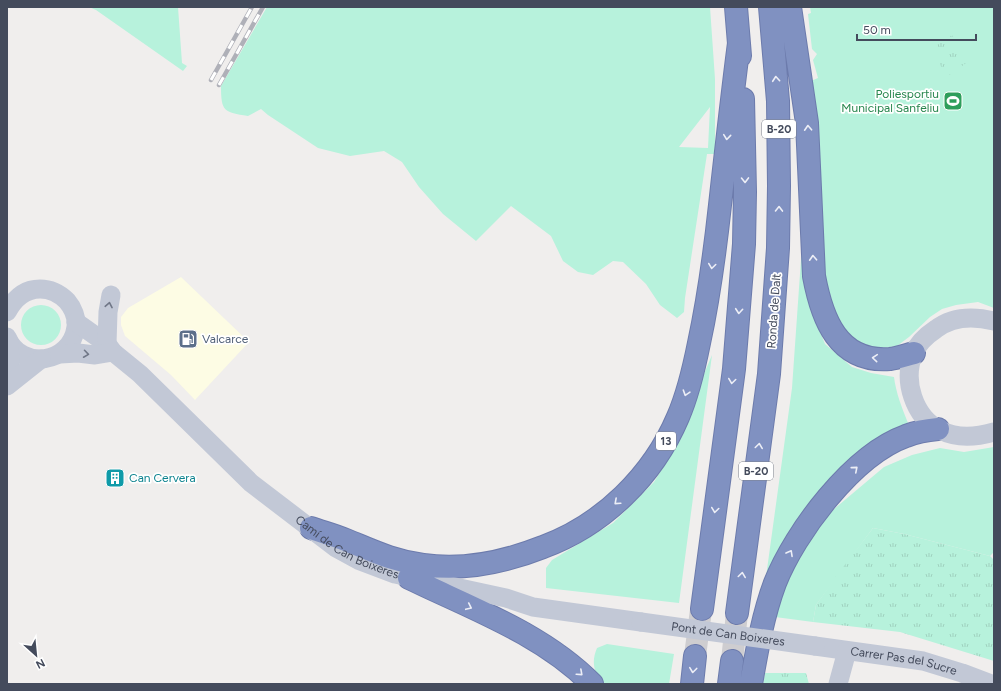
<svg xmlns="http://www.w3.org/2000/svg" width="1001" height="691" viewBox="0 0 1001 691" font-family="Figtree,sans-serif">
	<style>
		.commercial { fill: #fdfce4 }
		.green { fill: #b7f2dc; fill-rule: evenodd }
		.park { fill: url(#park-tufts) }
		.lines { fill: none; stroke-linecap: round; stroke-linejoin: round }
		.highway-tunnel { stroke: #cecdd0; stroke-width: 22; stroke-dasharray: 22 11; stroke-linecap: butt }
		.highway-casing { stroke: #6c7bac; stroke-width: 24 }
		.minor { stroke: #c2c8d6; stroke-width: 19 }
		.highway { stroke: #8091c1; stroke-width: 22 }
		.rail-casing { stroke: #afb0b8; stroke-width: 4.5 }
		.rail { stroke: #fff; stroke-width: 3; stroke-dasharray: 9; stroke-linecap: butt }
		.minor-bridge { stroke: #c2c8d6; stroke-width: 19 }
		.oneway { stroke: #eceef6 }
		.oneway2 { stroke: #707787 }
		.labels { text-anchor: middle; stroke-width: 3.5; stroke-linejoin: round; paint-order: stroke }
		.shield { fill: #fff; stroke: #7c818d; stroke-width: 1 }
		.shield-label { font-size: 11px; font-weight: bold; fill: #444b5c }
		.leisure-label { font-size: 12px; fill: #27864d; stroke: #fff; text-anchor: end }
		.street-label { font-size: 12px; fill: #444b5c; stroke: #fff }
		.service-label { font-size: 12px; fill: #4e5e75; stroke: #fff; text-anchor: start }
		.culture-label { font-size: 12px; fill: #0d838f; stroke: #fff; text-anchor: start }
	</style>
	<defs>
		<pattern id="park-tufts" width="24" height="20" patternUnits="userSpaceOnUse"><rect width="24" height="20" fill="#b7f2dc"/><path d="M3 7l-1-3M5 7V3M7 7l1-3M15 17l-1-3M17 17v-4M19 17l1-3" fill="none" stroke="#9fd1bf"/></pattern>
	</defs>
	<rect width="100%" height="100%" fill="#f0eeed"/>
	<!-- commercial -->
	<path class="commercial" d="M181 277 249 342 195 400 171 375 125 336 121 325V317L128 308Z"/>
	<!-- green -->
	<path class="green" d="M89 7H178L182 63 187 66 183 71 96 10Z
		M267 7H710L715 79V154H707L685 298 684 312 677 318 660 305 646 284 623 262 613 261 593 275 578 272 563 261 551 236 511 206 476 241 443 214 419 187 402 162 384 151 350 156 318 148 268 115 261 109 248 116C224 112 221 112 221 86ZM710 107 708 148 679 147Z
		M810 7H994V308L978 302 956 305 942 309 930 317 909 337 897 346 884 348H871L855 343 834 317 823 278 811 81 818 78 813 60 817 54 812 49 808 14 811 13Z
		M803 231 811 309 825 344 852 367 871 373 894 377C896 393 902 408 908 423L896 431 765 584 792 388Z
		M21 325a20 20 0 1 1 40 0a20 20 0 1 1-40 0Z
		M712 355 679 603 546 588V568L552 560 613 523 654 482 679 441 701 381Z
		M994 447V552L990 556 904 534 873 528 816 605 813 622 775 617 788 571 827 515 884 467 912 455 940 448 964 452Z
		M607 644 674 654 669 684H602C594 672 591 662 597 648Z"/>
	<!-- park -->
	<path class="park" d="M952 35 969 61 945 78 934 47Z
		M873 528 904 534 990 556 994 560V661L900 632 813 622 816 605 837 575Z
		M765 673H806L809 684H763Z"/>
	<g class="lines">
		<!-- highway-tunnel -->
		<path class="highway-tunnel" d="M695 656 701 610
			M732 661 737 613"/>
		<defs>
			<path id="highway" d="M736 7 740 56
				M790 7 807 123 814 276C822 319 838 363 890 359 898 358 906 355 914 353
				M311 528C322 532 334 535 346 540 373 551 393 561 423 565 464 571 505 562 543 547 603 525 653 476 678 417 688 394 694 368 699 343 709 297 715 251 720 205 726 151 732 97 739 43
				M409 578C471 608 543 634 592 684
				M702 609 734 369 744 244 745 192 743 99
				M737 613 769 374 778 248 779 186 778 101 770 7
				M692 684 695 656
				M729 684 732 661
				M751 684C757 650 763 615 775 583 795 532 853 455 906 436 916 432 927 430 938 429"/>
		</defs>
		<!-- highway casing -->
		<use href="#highway" class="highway-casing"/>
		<!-- minor -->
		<g class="minor">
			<path d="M7 312C14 299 24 289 40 289 51 289 60 294 67 301 73 308 77 318 76 327 71 364 21 371 7 337"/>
			<path d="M994 321C974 316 953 316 936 329 927 335 918 343 914 353 902 380 914 417 940 430 958 439 976 437 994 432"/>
			<path id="s1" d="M76 322 107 344 113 352 140 374 251 483 336 548 358 560 395 574 506 598 533 607 641 622"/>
			<path d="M107 344 108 312 111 295"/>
			<path d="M60 354 78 353 95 355 113 352"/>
			<path d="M7 380 10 364 9 342"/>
			<path d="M7 386 41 359"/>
			<path id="s2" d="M815 646 923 661 962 673 991 684"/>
			<path d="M838 684 847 651"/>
		</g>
		<!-- highway -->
		<use href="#highway" class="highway"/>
		<defs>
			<path id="rail" d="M211 80 252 7
				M219 85 263 7"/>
		</defs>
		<!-- rail casing -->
		<use href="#rail" class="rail-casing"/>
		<!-- rail -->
		<use href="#rail" class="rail"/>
		<!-- minor-bridge -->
		<path class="minor-bridge" id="s3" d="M641 622 815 646"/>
	</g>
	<!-- one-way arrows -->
	<defs><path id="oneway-chevron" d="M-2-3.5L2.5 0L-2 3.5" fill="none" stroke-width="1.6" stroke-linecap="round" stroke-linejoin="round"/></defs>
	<g class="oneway">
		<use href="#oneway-chevron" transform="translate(776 79) rotate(-95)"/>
		<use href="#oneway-chevron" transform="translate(808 128) rotate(-93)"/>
		<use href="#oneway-chevron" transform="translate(727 137) rotate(96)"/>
		<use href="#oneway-chevron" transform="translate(745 180) rotate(89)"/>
		<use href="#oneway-chevron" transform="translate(779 209) rotate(-89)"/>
		<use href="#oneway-chevron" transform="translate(813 258) rotate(-93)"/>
		<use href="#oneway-chevron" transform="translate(712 266) rotate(98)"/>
		<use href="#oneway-chevron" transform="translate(739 311) rotate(95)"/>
		<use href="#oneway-chevron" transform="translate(875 358) rotate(-175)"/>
		<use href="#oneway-chevron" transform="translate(732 381) rotate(98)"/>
		<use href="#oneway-chevron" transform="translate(686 393) rotate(108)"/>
		<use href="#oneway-chevron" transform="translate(759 446) rotate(-82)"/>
		<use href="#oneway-chevron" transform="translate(855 469) rotate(-41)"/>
		<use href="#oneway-chevron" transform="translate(617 502) rotate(138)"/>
		<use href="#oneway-chevron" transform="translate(715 510) rotate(98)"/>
		<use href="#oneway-chevron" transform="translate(790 553) rotate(-61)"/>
		<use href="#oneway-chevron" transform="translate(742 575) rotate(-82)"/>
		<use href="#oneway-chevron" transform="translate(469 607) rotate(25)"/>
		<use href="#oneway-chevron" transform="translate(693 670) rotate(97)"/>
		<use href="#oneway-chevron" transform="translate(580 673) rotate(42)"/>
	</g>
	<g class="oneway2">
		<use href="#oneway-chevron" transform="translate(109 305) rotate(-79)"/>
		<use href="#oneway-chevron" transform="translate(86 354) rotate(8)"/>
	</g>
	<!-- icons -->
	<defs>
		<symbol id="stadium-square" viewBox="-11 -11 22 22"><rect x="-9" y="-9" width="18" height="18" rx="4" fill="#2e9e5b" stroke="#fff"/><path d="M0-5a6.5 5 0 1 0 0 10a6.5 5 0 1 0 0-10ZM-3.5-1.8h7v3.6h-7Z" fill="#fff"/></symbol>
		<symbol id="fuel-square" viewBox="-11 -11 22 22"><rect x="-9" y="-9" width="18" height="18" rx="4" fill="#5c6f8a" stroke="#fff"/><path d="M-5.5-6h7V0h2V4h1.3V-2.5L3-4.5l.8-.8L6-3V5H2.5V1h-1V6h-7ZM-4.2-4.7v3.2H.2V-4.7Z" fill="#fff"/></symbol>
		<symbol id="building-square" viewBox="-11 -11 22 22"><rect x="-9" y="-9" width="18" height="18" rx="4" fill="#0f9aa8" stroke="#fff"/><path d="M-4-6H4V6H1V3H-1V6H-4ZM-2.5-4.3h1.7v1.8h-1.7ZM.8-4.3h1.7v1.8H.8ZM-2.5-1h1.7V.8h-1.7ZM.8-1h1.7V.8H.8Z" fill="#fff"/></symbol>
	</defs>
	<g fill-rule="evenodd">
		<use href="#stadium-square" x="942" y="90" width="22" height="22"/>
		<use href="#fuel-square" x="177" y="328" width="22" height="22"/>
		<use href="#building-square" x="104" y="467" width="22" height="22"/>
	</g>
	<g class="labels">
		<!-- shield labels -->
		<g class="shield">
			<rect x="762" y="120" width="34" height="18" rx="3"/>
			<rect x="656" y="432" width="20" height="18" rx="3"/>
			<rect x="739" y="462" width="34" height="18" rx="3"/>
		</g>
		<g class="shield-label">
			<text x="779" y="133">B-20</text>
			<text x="666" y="445">13</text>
			<text x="756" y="475">B-20</text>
		</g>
		<!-- leisure labels -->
		<g class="leisure-label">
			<text x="939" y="98">Poliesportiu<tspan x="939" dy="14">Municipal Sanfeliu</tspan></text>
		</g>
		<!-- street labels -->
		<g class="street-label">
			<text transform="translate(774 311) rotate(-86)" y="4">Ronda de Dalt</text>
			<text dy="4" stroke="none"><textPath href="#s1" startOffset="355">Camí de Can Boixeres</textPath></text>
			<text dy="4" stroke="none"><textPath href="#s3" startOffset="88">Pont de Can Boixeres</textPath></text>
			<text dy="4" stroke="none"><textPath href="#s2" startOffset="90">Carrer Pas del Sucre</textPath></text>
		</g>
		<!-- service labels -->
		<g class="service-label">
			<text x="202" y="343">Valcarce</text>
		</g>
		<!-- culture labels -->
		<g class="culture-label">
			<text x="129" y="482">Can Cervera</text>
		</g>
	</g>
	<!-- border -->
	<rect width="1001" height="691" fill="none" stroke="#444b5c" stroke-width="16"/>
	<!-- north arrow -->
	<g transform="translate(36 655) rotate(153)" stroke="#ffffff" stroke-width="3" paint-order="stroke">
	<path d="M0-3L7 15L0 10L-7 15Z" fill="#444b5c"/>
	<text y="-6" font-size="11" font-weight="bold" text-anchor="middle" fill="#444b5c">N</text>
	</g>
	<!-- scale -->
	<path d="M857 34v6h119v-6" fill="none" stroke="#444b5c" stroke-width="2"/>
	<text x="863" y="34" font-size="12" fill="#444b5c" stroke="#ffffff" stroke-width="3" paint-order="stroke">50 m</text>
</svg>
